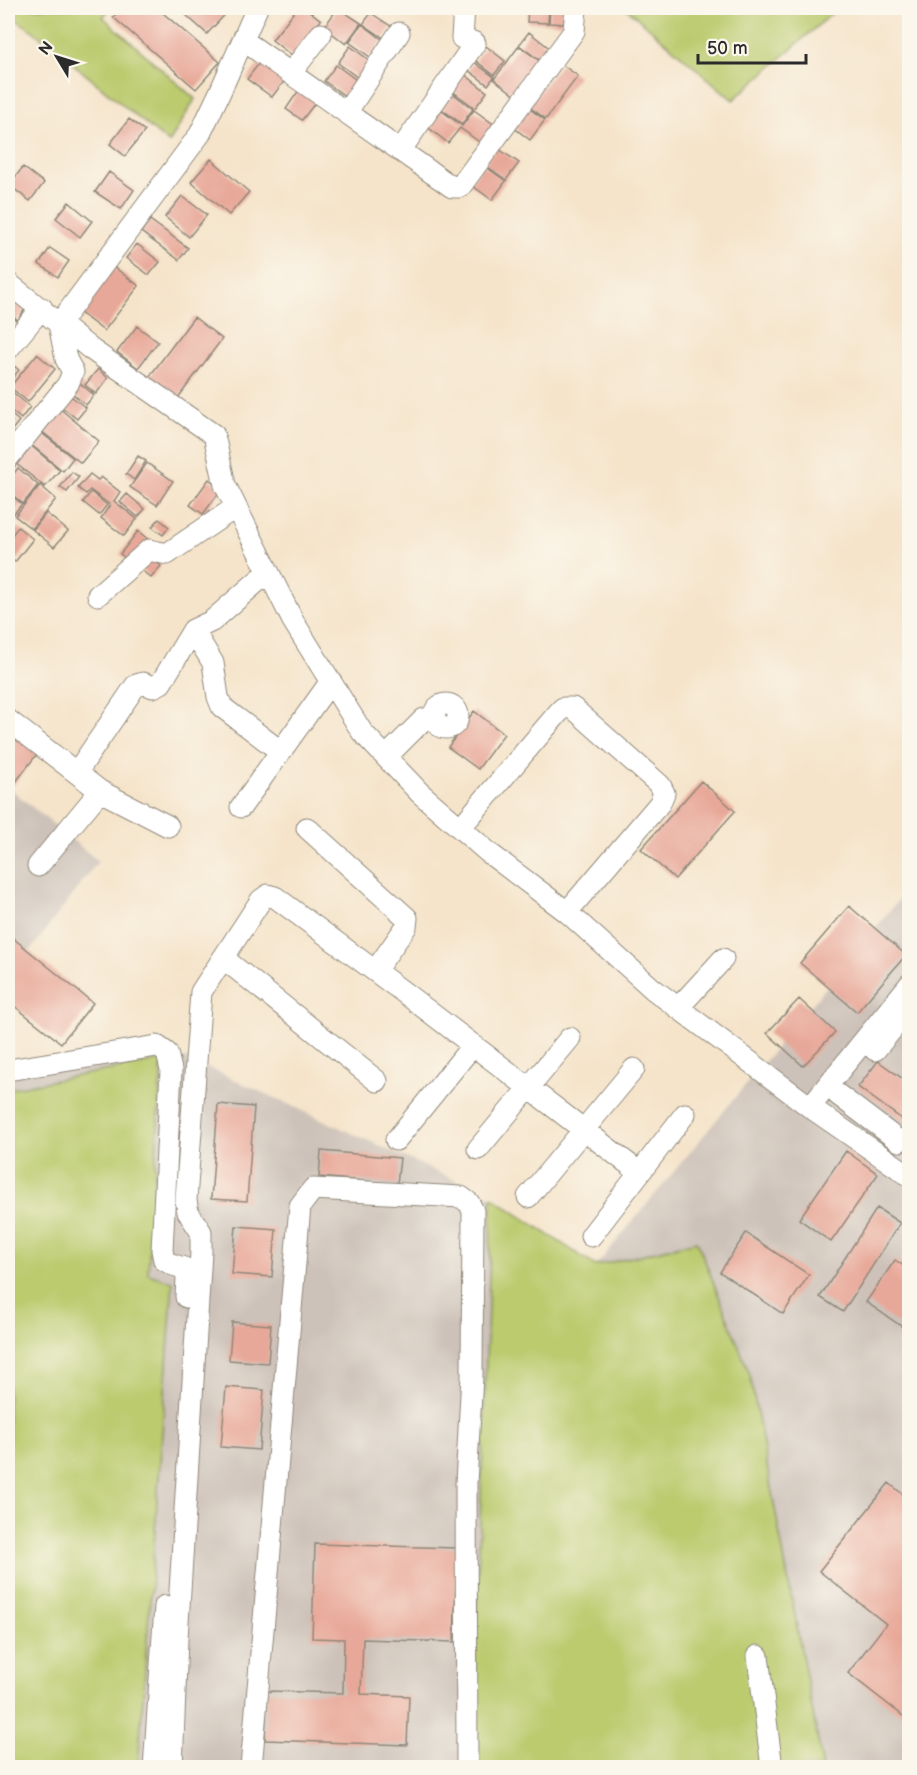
<svg xmlns="http://www.w3.org/2000/svg" width="917" height="1775" viewBox="0 0 917 1775" font-family="'Balsamiq Sans',sans-serif">
	<style>
		.industrial { fill: #cdc2b9 }
		.green { fill: #bbcb6e; stroke: #737b4c; stroke-width: 1.5 }
		.building { fill: #e8a899 }
		.lines { fill: none; stroke-linecap: round; stroke-linejoin: round }
		.minor-casing { stroke: #90887a; stroke-width: 23 }
		.minor { stroke: #fff; stroke-width: 21 }
	</style>
	<rect width="100%" height="100%" fill="#fbf7ec"/>
	<filter id="ink" filterUnits="userSpaceOnUse"><feTurbulence type="fractalNoise" baseFrequency=".0167" numOctaves="2"/><feDisplacementMap in="SourceGraphic" scale="12" xChannelSelector="R" yChannelSelector="G"/><feConvolveMatrix kernelMatrix="1 2 1 2 8 2 1 2 1" color-interpolation-filters="sRGB"/></filter>
	<filter id="wash" filterUnits="userSpaceOnUse"><feTurbulence type="fractalNoise" baseFrequency=".008" numOctaves="4" result="noise"/><feDisplacementMap in="SourceGraphic" scale="24" xChannelSelector="R" yChannelSelector="G"/><feGaussianBlur stdDeviation="1.35" result="paint"/><feColorMatrix in="noise" values="0 0 0 0 0 0 0 0 0 0 0 0 0 0 0 0 0 1.4 0 .05"/><feComposite in="paint" operator="in"/></filter>
	<g filter="url(#wash)">
		<rect width="100%" height="100%" fill="#f5e4ca"/>
		<!-- industrial -->
		<path class="industrial" d="M8 787 98 861 8 980Z
			M909 887V1767L8 1768V1071L187 1058 492 1197 596 1266Z"/>
		<!-- green -->
		<path class="green" d="M8 8H110L103 17 195 99 169 143 33 31 8 14Z
			M626 8H838L733 100Z
			M162 1060 148 1274 173 1282 138 1767 8 1768V1089Z
			M492 1197 596 1266 697 1241 750 1375 823 1767 471 1768Z"/>
		<g id="blocks">
			<!-- building -->
			<path class="building" d="M122 8H157L220 62 196 89 113 17Z
				M191 8H231L207 34 185 14Z
				M297 8H305L321 20 293 57 272 40Z
				M338 8 361 23 346 44 324 27Z
				M372 8H393L392 13 372 11Z
				M528 8H549L548 23 527 22Z
				M550 8H568L567 24 549 23Z
				M371 13 392 27 384 38 363 24Z
				M362 24 383 40 370 57 349 42Z
				M529 32 552 50 542 62 519 45Z
				M350 46 373 63 361 80 338 63Z
				M486 46 505 61 494 75 475 60Z
				M519 46 541 62 516 96 494 79Z
				M263 58 288 76 272 97 247 79Z
				M474 62 494 77 488 85 468 70Z
				M561 64 578 76 546 119 528 106Z
				M336 65 359 82 348 98 324 81Z
				M463 73 487 92 475 108 451 90Z
				M301 87 318 99 302 120 286 109Z
				M451 92 473 109 462 124 439 107Z
				M438 108 462 126 474 110 496 126 482 144 460 128 448 143 425 125Z
				M528 108 545 120 530 140 513 127Z
				M129 119 145 131 125 156 110 144Z
				M496 147 519 163 506 180 484 164Z
				M211 159 249 192 229 215 191 182Z
				M483 165 506 181 492 200 470 184Z
				M23 167 44 183 30 201 9 185Z
				M109 172 134 190 121 209 95 192Z
				M182 196 207 215 189 237 165 217Z
				M69 202 92 221 80 237 56 218Z
				M150 220 188 248 179 260 141 232Z
				M137 244 160 262 149 275 126 258Z
				M50 248 69 261 58 277 39 264Z
				M114 267 139 286 104 331 79 312Z
				M8 291 28 304 18 320 8 313Z
				M8 315 17 321 8 337Z
				M194 317 222 339 178 398 149 377Z
				M137 326 158 342 138 368 117 352Z
				M37 354 55 369 28 402 10 387Z
				M8 361 19 370 8 383Z
				M98 369 108 378 96 394 85 385Z
				M75 379 94 395 86 405 67 389Z
				M8 388 30 407 21 419 8 408Z
				M67 393 86 408 77 419 58 404Z
				M59 408 99 441 81 463 40 430Z
				M8 412 19 421 8 435Z
				M39 431 73 458 63 471 29 443Z
				M29 444 60 470 45 487 14 462Z
				M138 456 146 461 134 480 126 474Z
				M147 463 173 481 157 505 130 487Z
				M18 468 38 485 23 504 8 491V481Z
				M72 472 79 477 67 492 60 487Z
				M90 474 98 480 101 477 120 492 114 501 137 519 124 536 101 518 110 505 90 490 86 494 78 488Z
				M209 479 222 489 203 514 190 505Z
				M40 485 56 499 32 529 15 516Z
				M91 492 107 505 99 515 83 502Z
				M8 493 22 504 11 517 8 514Z
				M127 494 145 509 138 517 120 502Z
				M46 513 68 531 54 547 33 530Z
				M159 519 169 527 163 535 152 527Z
				M18 527 33 539 15 562 8 556V540Z
				M138 531 149 540 131 563 120 554Z
				M150 557 161 566 151 578 140 569Z
				M474 711 504 734 478 769 448 747Z
				M8 728 40 750 12 787 8 783Z
				M701 781 735 811 675 879 641 849Z
				M849 906 906 955 857 1012 800 963Z
				M8 934 93 1003 61 1043 8 1001Z
				M799 999 835 1032 803 1066 767 1033Z
				M910 1029V1044L902 1039Z
				M878 1061 910 1084V1125L858 1087Z
				M218 1104 254 1107 247 1201 211 1199Z
				M321 1151 400 1158 397 1184 319 1177Z
				M846 1151 878 1174 831 1242 799 1219Z
				M877 1208 900 1223 843 1312 820 1297Z
				M236 1226 276 1229 272 1277 232 1274Z
				M746 1233 809 1275 783 1314 720 1272Z
				M895 1260 910 1270V1332L866 1302Z
				M232 1322 271 1325 268 1363 229 1360Z
				M226 1387 264 1390 259 1450 221 1447Z
				M889 1483 910 1500V1716L907 1719 848 1673 886 1624 819 1571Z
				M315 1544 457 1548 454 1642 363 1639 361 1694 409 1696 407 1745 265 1740 267 1691 343 1693 344 1639 312 1638Z"/>
		</g>
	</g>
	<g filter="url(#ink)">
		<use href="#blocks" fill-opacity="0" stroke="#90887a" stroke-width="1.5"/>
		<g class="lines">
			<defs>
				<path id="minor" d="M243 40 452 187H460L574 31 576 8
					M291 73 321 34
					M346 113 399 33
					M400 151 475 43 462 38 464 8
					M8 283 92 350 214 435 225 485 293 621 362 732 420 793 489 853 567 912 653 989 810 1107 910 1176
					M8 349 42 308
					M8 458 68 384 73 372 66 359 59 324 200 134 220 92 257 8
					M98 595 149 550 167 554 236 507
					M193 630 213 663 218 697 222 707 280 751
					M434 716a12 12 0 1 1 24 0a12 12 0 1 1-24 0Z
					M8 720 100 791 168 826
					M386 757 424 719 435 717
					M77 772 136 685 143 683 153 687 161 683 193 630 212 621 268 572
					M241 807 331 681
					M307 828 407 918 406 927 375 971
					M460 828 559 712 563 708H573L660 785 664 793 660 803 567 912
					M38 866 100 791
					M223 958 377 1081
					M678 1008 723 959
					M875 1050 910 1008
					M8 1070 157 1046 167 1053 171 1070 162 1250 164 1260 173 1265 184 1268 187 1278 186 1297
					M837 1094 899 1141
					M810 1107 910 984
					M396 1140 473 1045
					M478 1149 570 1038
					M528 1197 634 1069
					M591 1236 685 1114
					M758 1656 772 1768
					M154 1768 165 1606
					M172 1768 177 1639 201 1252V1232L188 1212 186 1200 201 992 261 900 268 895 275 897 406 994 639 1172
					M251 1768 300 1206 313 1189 461 1197 469 1203 473 1211 472 1376 466 1483 467 1768"/>
			</defs>
			<!-- minor casing -->
			<use href="#minor" class="minor-casing"/>
			<!-- minor -->
			<use href="#minor" class="minor"/>
		</g>
	</g>
	<!-- margin -->
	<rect width="917" height="1775" fill="none" stroke="#fbf7ec" stroke-width="30"/>
	<!-- north arrow -->
	<g transform="translate(57 57) rotate(308)" stroke="#fbf7ec" stroke-width="4.5" paint-order="stroke">
	<path d="M0-4.5L10 22L0 15L-10 22Z" fill="#2b2b2b"/>
	<text y="-9" font-size="16" font-weight="bold" text-anchor="middle" fill="#2b2b2b">N</text>
	</g>
	<!-- scale -->
	<path d="M698 54v9h108v-9" fill="none" stroke="#2b2b2b" stroke-width="3"/>
	<text x="707" y="54" font-size="18" fill="#2b2b2b" stroke="#fbf7ec" stroke-width="4.5" paint-order="stroke">50 m</text>
</svg>
